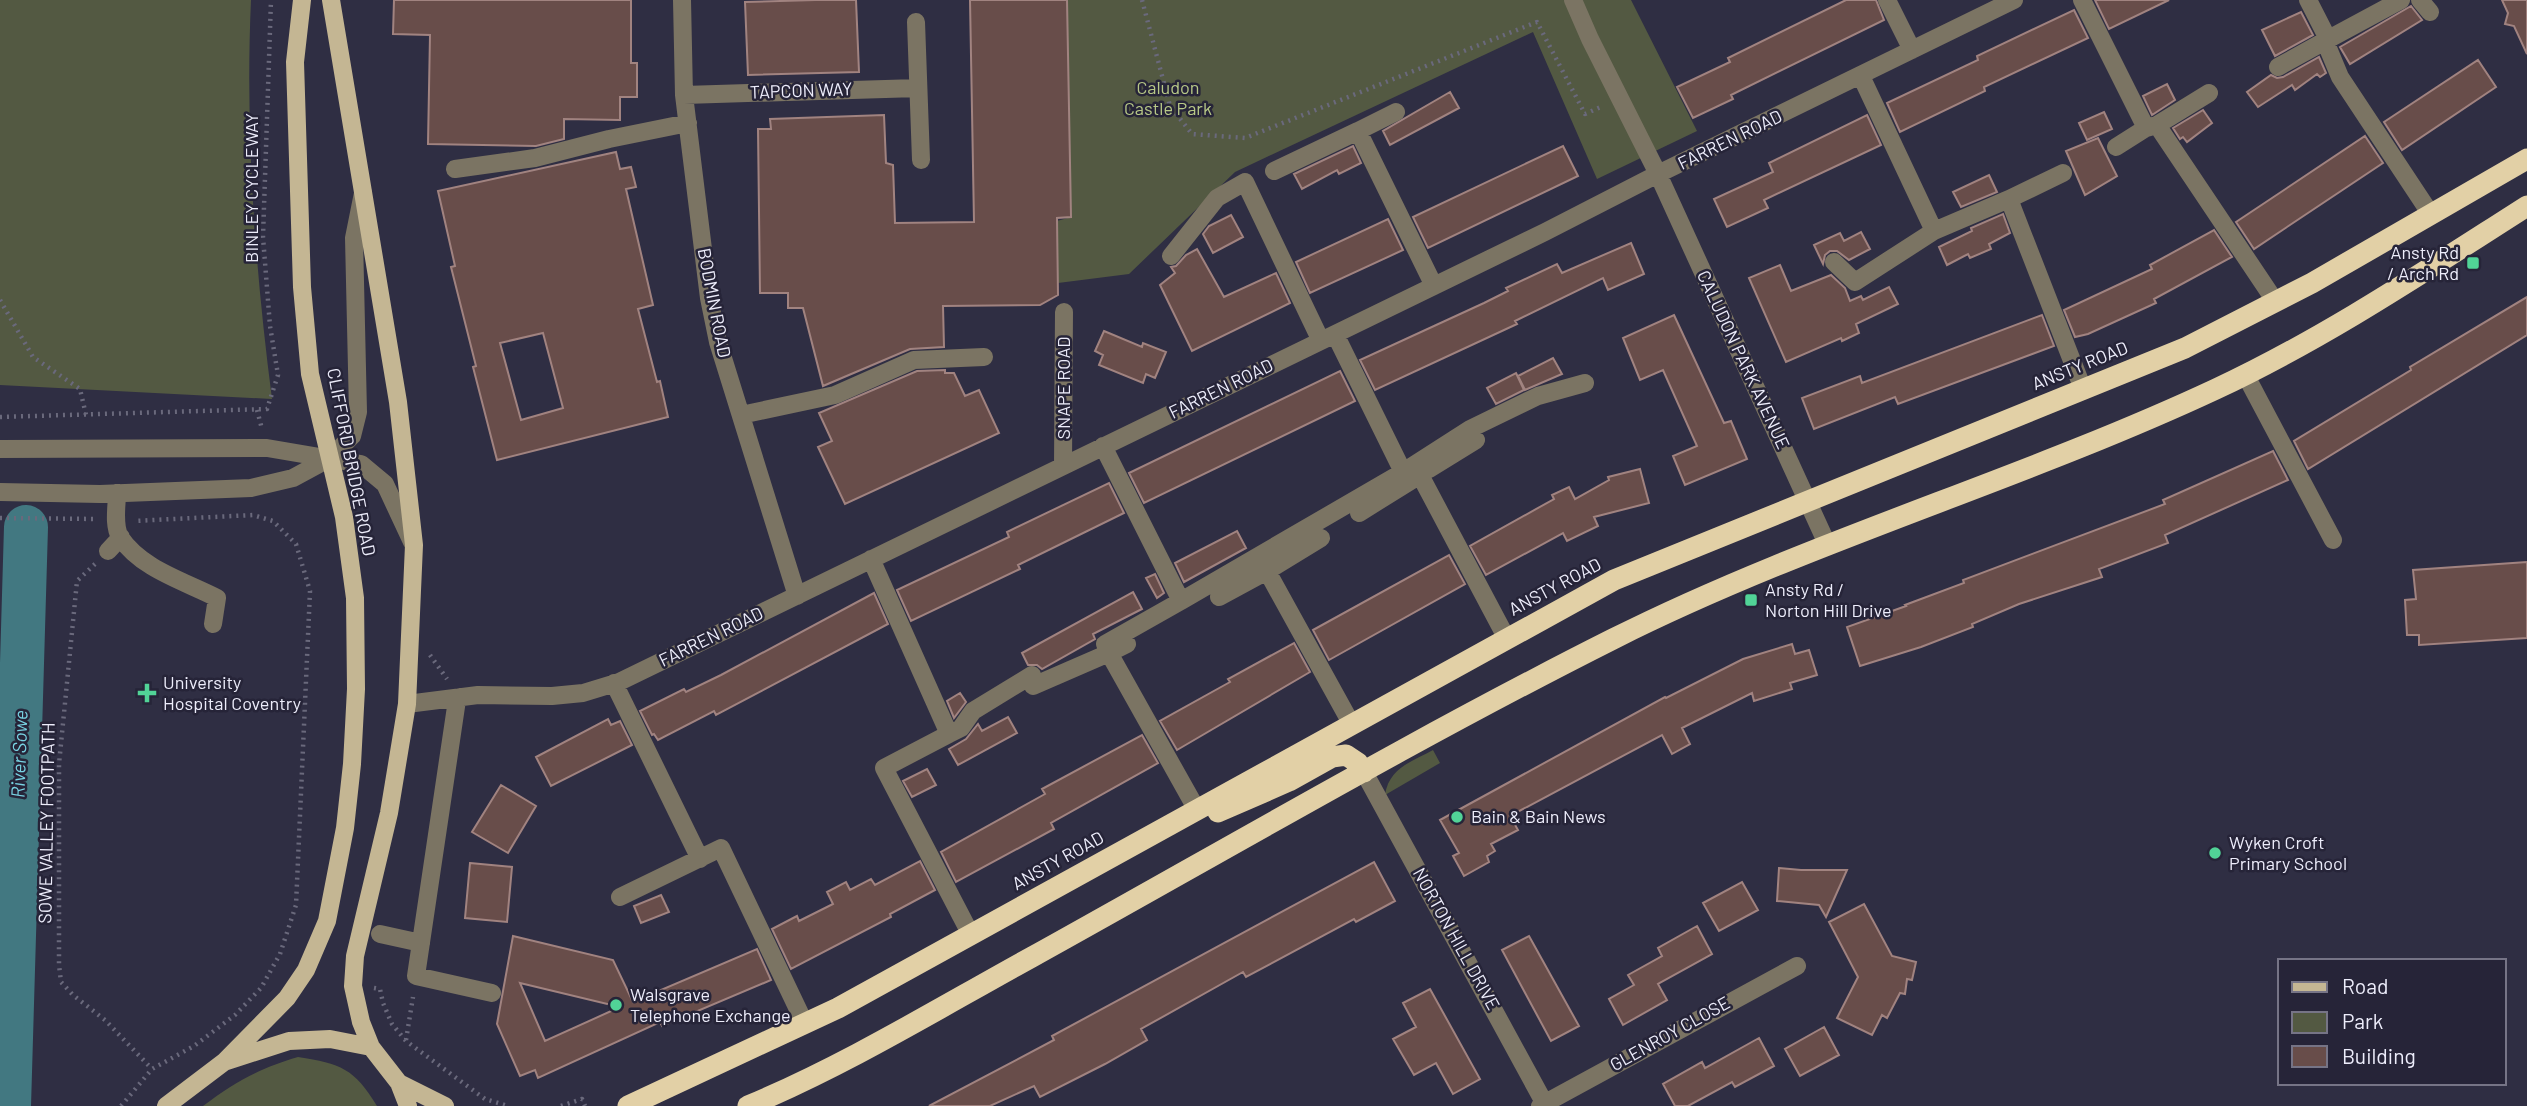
<svg xmlns="http://www.w3.org/2000/svg" width="2527" height="1106" viewBox="0 0 2527 1106" font-family="Barlow,sans-serif">
	<style>
		.green { fill: #535942 }
		.lines { fill: none; stroke-linecap: round; stroke-linejoin: round }
		.river { stroke: #427881; stroke-width: 44 }
		.building { fill: #684d4a; stroke: #a18380; stroke-width: 2; fill-rule: evenodd }
		.path { stroke: #6a697c; stroke-width: 4.5; stroke-dasharray: 2 5; stroke-linecap: butt }
		.minor { stroke: #7b7463; stroke-width: 18 }
		.major { stroke: #c4b693; stroke-width: 18 }
		.highway { stroke: #e2d0a6; stroke-width: 21 }
		.poi-dot { fill: #51d397; stroke: #262438; stroke-width: 2.5 }
		.labels { text-anchor: middle; stroke-width: 5; stroke-linejoin: round; paint-order: stroke }
		.park-label { font-size: 18px; fill: #b8c987; stroke: #262438 }
		.street-label { font-size: 18px; fill: #ededfb; stroke: #262438 }
		.poi-label { font-size: 18px; fill: #ededfb; stroke: #262438; text-anchor: start }
		.water-label { font-size: 19px; font-style: italic; fill: #78d2e2; stroke: #262438 }
	</style>
	<rect width="100%" height="100%" fill="#2f2e43"/>
	<!-- green -->
	<path class="green" d="M0 0H251C245 132 255 268 272 399L0 385Z
		M1067 0H1631L1697 131 1597 179 1533 32 1235 172 1129 274 1058 283 1057 221 1071 217Z
		M1433 750 1440 763 1385 795C1389 768 1411 762 1433 750Z
		M298 1057C341 1064 354 1068 377 1106H203C235 1082 260 1068 298 1057Z"/>
	<g class="lines">
		<!-- river -->
		<path class="river" d="M9 1106 26 527"/>
	</g>
	<!-- building -->
	<path class="building" d="M394 0H631V63H637V97H620V120L564 119V139L536 146 428 144 430 35 393 34Z
		M816 0H856L859 72 748 75 745 2Z
		M970 0H1067L1071 217 1057 218 1058 295 1040 305 943 306 944 347 910 349 823 386 803 308H788V293H760L758 129H771L770 119 884 115 886 163 893 165 895 223 974 222Z
		M1846 0H1876L1884 20 1731 95 1733 99 1693 118 1677 87 1730 62 1728 58Z
		M2095 0H2169L2109 29Z
		M2502 0H2527V54L2514 26 2505 24 2508 13Z
		M2411 6 2422 20 2350 64 2340 47Z
		M2074 10 2088 38 1984 87 1985 91 1900 132 1887 103 1978 60 1977 56Z
		M2301 12 2313 35 2275 56 2262 30Z
		M2319 57 2326 73 2320 77 2317 74 2295 90 2292 85 2258 107 2247 92 2271 75 2277 78 2283 77Z
		M2478 60 2496 87 2402 150 2384 122Z
		M2167 84 2175 100 2152 115 2143 96Z
		M1450 92 1459 108 1390 145 1383 131Z
		M2203 110 2212 123 2187 142 2183 137 2180 139 2173 128Z
		M2104 112 2112 129 2087 140 2079 123Z
		M1867 115 1881 145 1764 200 1768 208 1727 227 1714 199 1773 172 1769 163Z
		M2365 136 2383 163 2254 249 2236 222Z
		M2098 138 2117 176 2085 195 2066 151Z
		M1353 146 1361 163 1339 174 1337 170 1302 189 1294 174Z
		M1563 146 1578 176 1428 248 1413 217Z
		M616 152 620 169 631 167 636 187 626 189 653 305 638 309 657 382 660 381 668 417 497 460 473 367 476 366 451 267 455 266 438 191ZM543 333 563 408 521 420 500 343Z
		M1989 175 1997 192 1961 207 1953 192Z
		M2003 214 2010 233 1989 244 1991 249 1970 258 1968 254 1947 265 1939 247 1972 231 1971 228Z
		M1231 215 1243 237 1213 253 1203 234 1209 226Z
		M1388 219 1403 250 1310 293 1296 262Z
		M2214 230 2232 257 2154 299 2156 303 2088 334 2075 337 2064 310 2152 269 2150 265Z
		M1861 232 1870 249 1849 260 1837 251H1830L1825 255 1823 264 1814 245 1840 233 1844 241Z
		M1631 243 1644 274 1608 290 1603 278 1515 321 1517 324 1375 390 1360 360 1484 303 1508 291 1506 288 1557 264 1562 273Z
		M1197 249 1224 297 1276 273 1290 303 1192 351 1160 285 1175 273 1171 267 1176 266 1186 255Z
		M1780 265 1791 291 1831 275 1845 288 1850 301 1861 296 1863 300 1889 287 1898 304 1856 324 1859 333 1842 341 1841 338 1786 362 1749 278Z
		M2527 297V335L2308 469 2294 441 2411 370 2410 367Z
		M1674 315 1724 423 1731 421 1747 459 1685 485 1673 456 1697 446 1663 370 1640 380 1623 338Z
		M2042 315 2054 346 1898 404 1895 397 1814 429 1802 398 1860 376 1862 383Z
		M1104 331 1142 347 1143 343 1166 352 1155 378 1146 374 1143 383 1099 365 1103 355 1095 351Z
		M1553 358 1562 374 1525 390 1518 376Z
		M945 370V373H954L965 396 979 390 999 433 845 504 818 447 832 441 819 413 917 371Z
		M1340 371 1355 401 1144 503 1129 473Z
		M1516 373 1524 390 1496 404 1487 388Z
		M2273 451 2288 480 2165 535 2168 543 2099 569 2102 577 2019 604 1972 624 1973 627 1921 647 1860 666 1847 627 1906 606 1905 605 1964 583 1963 580 2165 504 2163 500Z
		M1640 469 1649 503 1594 517 1598 526 1567 541 1563 533 1486 575 1470 546 1554 499 1552 495 1569 487 1575 499 1609 480 1608 477Z
		M1109 483 1124 513 1018 565 1020 569 911 621 897 590 1009 537 1007 532Z
		M1237 531 1246 548 1184 582 1175 563Z
		M1449 555 1465 584 1329 660 1313 630Z
		M2527 562V638L2419 645V635H2407L2405 600 2416 599 2413 570Z
		M1155 574 1164 593 1157 598 1146 578Z
		M1133 592 1142 609 1093 634 1095 639 1042 669 1037 665H1028L1022 653Z
		M874 593 888 624 716 715 714 711 658 740 654 734 652 735 640 711 684 689 686 692 721 675Z
		M1294 643 1310 672 1177 750 1160 721 1230 682 1228 679Z
		M1792 644 1795 654 1809 650 1817 675 1790 683 1792 689 1754 701 1752 693 1682 728 1690 744 1672 754 1662 735 1510 816 1518 830 1491 844 1495 851 1487 856 1489 862 1464 876 1453 856 1459 853 1440 820 1665 697 1666 698 1743 659Z
		M960 693 966 702 954 718 947 701Z
		M1008 717 1017 733 958 765 949 749 966 739 978 724 982 731Z
		M608 719 611 725 620 721 632 745 551 786 536 757Z
		M1142 735 1158 763 1051 823 1054 829 956 882 941 852 1045 794 1042 789Z
		M927 769 936 785 912 797 903 781Z
		M501 785 536 806 508 853 472 832Z
		M920 861 935 890 890 914 891 917 791 969 772 929 797 916 799 921 833 904 827 892 846 882 850 890 871 879 875 885Z
		M1374 862 1395 901 1356 922 1354 919 1246 977 1243 972 1141 1029 1147 1040 1105 1064 1040 1097 1034 1086 990 1106H929L1054 1040 1052 1036Z
		M470 863 512 867 507 922 465 918Z
		M1779 868 1801 870H1847L1826 917 1819 905 1777 901Z
		M1742 882 1758 910 1719 931 1703 903Z
		M661 895 669 912 641 923 634 906Z
		M1864 904 1892 956 1916 962 1912 980 1907 979 1905 994 1900 993 1887 1018 1882 1015 1872 1035 1837 1018 1858 977 1829 922Z
		M1697 926 1712 954 1658 984 1667 1000 1623 1025 1609 999 1634 985 1628 975 1662 956 1658 948Z
		M513 936 613 960 633 1002 757 949 771 980 662 1026 660 1022 538 1078 535 1070 520 1076 497 1024ZM520 983 620 1007 545 1041Z
		M1529 936 1579 1026 1551 1041 1502 950Z
		M1430 989 1480 1079 1453 1094 1436 1063 1414 1075 1393 1039 1416 1027 1403 1003Z
		M1824 1027 1839 1055 1800 1076 1785 1049Z
		M1759 1038 1774 1066 1735 1087 1732 1082 1688 1106H1675L1663 1084 1702 1062 1705 1068Z"/>
	<g class="lines">
		<!-- path -->
		<path class="path" d="M1142 0 1170 106 1192 134 1245 138 1537 22 1585 114 1603 106
			M0 300 33 357 80 389 86 415
			M257 410 262 429
			M0 417 267 409 278 375 270 326 263 237 271 0
			M0 518 97 519
			M95 564 77 581 59 764V965L61 982 73 995 105 1020 152 1069
			M430 655 447 679
			M374 988 380 989 383 1003 392 1024 406 1041 485 1099 508 1106
			M406 1040 413 997
			M121 1106 152 1069 194 1046 235 1015 261 988 280 954 296 905 310 591 296 544 273 521 253 515 134 521
			M561 1106 582 1099 585 1106"/>
		<!-- minor -->
		<path class="minor" d="M682 0 684 95 709 298 718 342 797 596
			M1573 0 1590 39 1658 174 1828 546
			M1887 0 1912 50
			M2082 0 2146 128 2157 125
			M2308 0 2328 39
			M2401 0 2325 41 2340 77 2430 213
			M2420 0 2430 12
			M916 22 921 160
			M2278 67 2325 41
			M2209 93 2157 125 2275 301
			M684 95 918 88
			M1358 131 1396 112
			M2116 147 2146 128
			M455 169 535 158 609 139 688 123
			M1274 171 1358 131 1434 286
			M2009 199 2063 173
			M1934 231 2009 199 2083 389
			M1171 256 1217 198 1245 182 1321 341
			M1834 262 1855 282 1934 231 1861 76
			M2245 374 2333 540
			M741 415 835 395 914 360 984 357
			M1103 446 1181 601 1105 644
			M0 449 267 448 361 464 385 484 412 542
			M1063 465 1064 312
			M1429 469 1476 440
			M1403 472 1470 429 1538 396 1585 383
			M0 492 100 494 251 488 293 478 330 458 352 436 358 412 354 238 363 193
			M117 493C117 506 113 525 120 537 141 569 184 581 217 598L213 624
			M1359 513 1420 475 1507 639
			M1321 538 1267 571 1352 725
			M108 551 121 537
			M871 559 949 734 961 728 973 711 1032 675
			M1219 597 1267 571
			M1181 601 1403 472 1335 334
			M1127 644 1109 653 1197 810
			M614 683 700 859
			M1033 686 1109 653
			M460 697 457 700 416 976 492 993
			M407 704 478 695 552 696 583 693 619 682 1545 232 1658 174 2014 0
			M949 734 884 768 971 935
			M1364 772 1546 1106
			M620 897 721 848 805 1024
			M380 934 421 943
			M1540 1106 1797 966"/>
		<!-- major -->
		<path class="major" d="M331 0 398 402 414 545 407 704 389 813 355 956 353 986 361 1022 371 1047 399 1083 408 1106
			M224 1062 287 998 306 970 327 921 345 828 352 764 356 689 355 598 344 517 310 374 302 287 295 62 302 0
			M399 1083 445 1106
			M166 1106 224 1062 289 1041 330 1039 371 1047"/>
		<!-- highway -->
		<path class="highway" d="M1218 812 1289 781 1332 757 1346 755 1358 763 1364 772
			M628 1106 838 1008 1614 580 2185 348 2312 283 2527 159
			M748 1106C846 1065 939 1008 1032 957 1225 850 1416 738 1613 639 1808 541 2019 481 2216 389 2325 338 2425 271 2527 206"/>
	</g>
	<!-- markers -->
	<g class="poi-dot">
		<rect x="2466" y="256" width="14" height="14" rx="3.5"/>
		<rect x="1744" y="593" width="14" height="14" rx="3.5"/>
		<path d="M143.5 682.5h7v7h7v7h-7v7h-7v-7h-7v-7h7z"/>
		<circle cx="1457" cy="817" r="7"/>
		<circle cx="2215" cy="853" r="7"/>
		<circle cx="616" cy="1005" r="7"/>
	</g>
	<g class="labels">
		<!-- park labels -->
		<g class="park-label">
			<text x="1168" y="94">Caludon<tspan x="1168" dy="21">Castle Park</tspan></text>
		</g>
		<!-- street labels -->
		<g class="street-label">
			<text transform="translate(801 91) rotate(-2)" y="6">TAPCON WAY</text>
			<text transform="translate(1730 140) rotate(-26)" y="6">FARREN ROAD</text>
			<text transform="translate(252 188) rotate(-90)" y="6">BINLEY CYCLEWAY</text>
			<text transform="translate(714 303) rotate(79)" y="6">BODMIN ROAD</text>
			<text transform="translate(1743 360) rotate(65)" y="6">CALUDON PARK AVENUE</text>
			<text transform="translate(2080 366) rotate(-22)" y="6">ANSTY ROAD</text>
			<text transform="translate(1064 388) rotate(-90)" y="6">SNAPE ROAD</text>
			<text transform="translate(1221 389) rotate(-26)" y="6">FARREN ROAD</text>
			<text transform="translate(351 462) rotate(79)" y="6">CLIFFORD BRIDGE ROAD</text>
			<text transform="translate(1555 587) rotate(-28)" y="6">ANSTY ROAD</text>
			<text transform="translate(711 637) rotate(-26)" y="6">FARREN ROAD</text>
			<text transform="translate(47 823) rotate(-89)" y="6">SOWE VALLEY FOOTPATH</text>
			<text transform="translate(1058 861) rotate(-29)" y="6">ANSTY ROAD</text>
			<text transform="translate(1456 939) rotate(61)" y="6">NORTON HILL DRIVE</text>
			<text transform="translate(1670 1034) rotate(-29)" y="6">GLENROY CLOSE</text>
		</g>
		<!-- poi labels -->
		<g class="poi-label">
			<text x="2459" y="259" text-anchor="end">Ansty Rd<tspan x="2459" dy="21">/ Arch Rd</tspan></text>
			<text x="1765" y="596">Ansty Rd /<tspan x="1765" dy="21">Norton Hill Drive</tspan></text>
			<text x="163" y="689">University<tspan x="163" dy="21">Hospital Coventry</tspan></text>
			<text x="1471" y="823">Bain &amp; Bain News</text>
			<text x="2229" y="849">Wyken Croft<tspan x="2229" dy="21">Primary School</tspan></text>
			<text x="630" y="1001">Walsgrave<tspan x="630" dy="21">Telephone Exchange</tspan></text>
		</g>
		<!-- water labels -->
		<g class="water-label">
			<text transform="translate(19 754) rotate(-88)" y="7">River Sowe</text>
		</g>
	</g>
	<!-- legend -->
	<rect x="2278" y="959" width="228" height="126" fill="#262438" stroke="#767486" stroke-width="2"/>
	<rect x="2292" y="982" width="35" height="10" fill="#c4b693" stroke="#767486" stroke-width="2"/>
	<text x="2342" y="994" font-size="21" fill="#ededfb">Road</text>
	<rect x="2292" y="1012" width="35" height="21" fill="#535942" stroke="#767486" stroke-width="2"/>
	<text x="2342" y="1029" font-size="21" fill="#ededfb">Park</text>
	<rect x="2292" y="1046" width="35" height="21" fill="#684d4a" stroke="#767486" stroke-width="2"/>
	<text x="2342" y="1064" font-size="21" fill="#ededfb">Building</text>
</svg>
